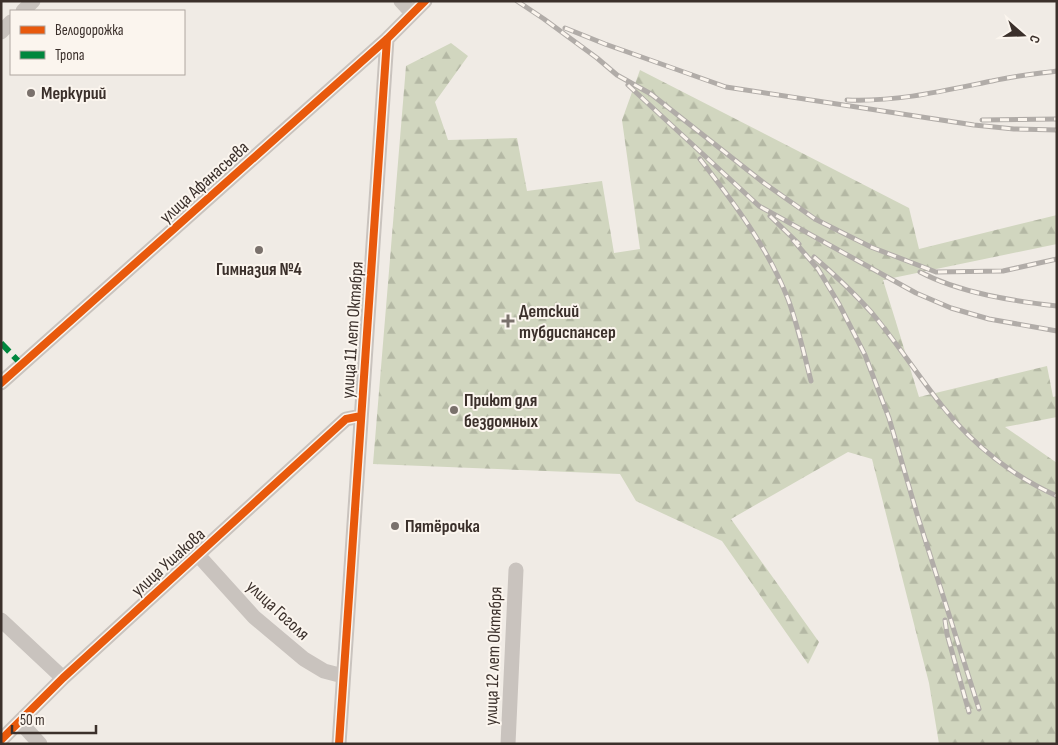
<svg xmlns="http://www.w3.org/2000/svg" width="1058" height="745" viewBox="0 0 1058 745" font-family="'Sofia Sans Condensed',sans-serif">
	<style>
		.forest { fill: url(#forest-firs) }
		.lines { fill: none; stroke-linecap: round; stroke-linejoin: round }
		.minor { stroke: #c9c3be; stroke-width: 15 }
		.rail-casing { stroke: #b1aca8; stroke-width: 5 }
		.rail { stroke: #fbf5ee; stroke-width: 3; stroke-dasharray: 9; stroke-linecap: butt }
		.quiet { stroke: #00873e; stroke-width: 6; stroke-dasharray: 12 6; stroke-linecap: butt }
		.cycleway-casing { stroke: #fbf5ee; stroke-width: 11 }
		.cycleway { stroke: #e8590c; stroke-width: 8 }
		.poi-dot { fill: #7a716c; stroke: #fbf5ee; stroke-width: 2 }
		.labels { text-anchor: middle; stroke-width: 4; stroke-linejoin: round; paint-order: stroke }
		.poi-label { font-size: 18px; font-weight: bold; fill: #3b302b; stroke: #fbf5ee; text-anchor: start }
		.street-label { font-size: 18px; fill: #3b302b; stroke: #fbf5ee }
	</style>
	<defs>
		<pattern id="forest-firs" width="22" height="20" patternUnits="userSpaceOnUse" patternTransform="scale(1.25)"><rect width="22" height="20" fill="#d1d6bf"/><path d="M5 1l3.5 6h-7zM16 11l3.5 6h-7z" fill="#b4b8a4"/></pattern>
	</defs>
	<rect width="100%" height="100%" fill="#f0ebe5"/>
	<!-- forest -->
	<path class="forest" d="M451 43 468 56 435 102 448 140 517 138 527 191 602 181 614 253 640 249 622 120 640 70 909 208 919 249 1057 215V244L883 280 919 397 1047 366 1053 397 1057 396V417L1005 427 1057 463V744H939L929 683 872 459 848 452 731 519 819 642 808 664 722 541 636 501 620 474 373 464 406 66Z"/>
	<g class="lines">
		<!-- minor -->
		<path class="minor" d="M401 1 412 13
			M23 11 33 1
			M1 32 11 22
			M1 383 387 39 425 1
			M198 555 254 617 304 659 324 671 343 676
			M1 620 63 678
			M20 722 40 744
			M1 740 63 678 346 419 361 416
			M339 744 387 39
			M508 744 516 570"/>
		<defs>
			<path id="rail" d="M517 1 544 19 597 58 617 75 651 94 764 183 815 219 871 247 936 272 1003 271 1057 259
				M565 28 605 44 726 87 974 125 1014 129 1057 130
				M628 85 759 206 916 293 951 308 989 319 1057 331
				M847 100C897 102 943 91 992 81 1013 76 1035 74 1057 71
				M982 120 1057 119
				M700 159C734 203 768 248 788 299 798 326 804 354 811 381
				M770 216 799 244
				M793 240 818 269 839 304 865 355 889 418 917 514 979 709
				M814 257C834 274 854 293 872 313 897 343 919 377 943 407 973 445 1014 477 1057 496
				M920 272C960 293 1013 301 1057 306
				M945 620 947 634 969 712"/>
		</defs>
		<!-- rail casing -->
		<use href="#rail" class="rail-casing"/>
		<!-- rail -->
		<use href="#rail" class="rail"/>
		<!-- quiet -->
		<path class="quiet" d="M1 343 21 364"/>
		<defs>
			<path id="cycleway" d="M1 383 387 39 425 1
				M1 740 63 678 346 419 361 416
				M339 744 387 39"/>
		</defs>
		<!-- cycleway casing -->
		<use href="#cycleway" class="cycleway-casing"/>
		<!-- cycleway -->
		<use href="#cycleway" class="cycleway"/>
	</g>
	<!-- markers -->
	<g class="poi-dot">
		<circle cx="31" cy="93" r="5"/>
		<circle cx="259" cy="250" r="5"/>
		<path d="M505.5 313.5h5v5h5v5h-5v5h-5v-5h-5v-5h5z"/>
		<circle cx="454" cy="410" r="5"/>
		<circle cx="395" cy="526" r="5"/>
	</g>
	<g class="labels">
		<!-- poi labels -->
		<g class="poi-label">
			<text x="41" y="99">Меркурий</text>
			<text x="259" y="275" text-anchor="middle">Гимназия №4</text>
			<text x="519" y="317">Детский<tspan x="519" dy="21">тубдиспансер</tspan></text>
			<text x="464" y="406">Приют для<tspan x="464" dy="21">бездомных</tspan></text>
			<text x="405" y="532">Пятёрочка</text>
		</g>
		<!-- street labels -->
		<g class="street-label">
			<text transform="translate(204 182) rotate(-42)" y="6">улица Афанасьева</text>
			<text transform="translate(352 330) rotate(-86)" y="6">улица 11 лет Октября</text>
			<text transform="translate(168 562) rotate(-42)" y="6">улица Ушакова</text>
			<text transform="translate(278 610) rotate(43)" y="6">улица Гоголя</text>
			<text transform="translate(493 656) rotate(-88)" y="6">улица 12 лет Октября</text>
		</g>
	</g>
	<!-- border -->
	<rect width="1058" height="745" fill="none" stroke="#3b302b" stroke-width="5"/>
	<!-- legend -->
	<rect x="10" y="10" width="175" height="65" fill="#fbf5ee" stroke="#aea6a0"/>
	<rect x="20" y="26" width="25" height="8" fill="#e8590c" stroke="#aea6a0"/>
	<text x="55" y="35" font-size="15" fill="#3b302b">Велодорожка</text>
	<rect x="20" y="51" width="25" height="8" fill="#00873e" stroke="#aea6a0"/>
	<text x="55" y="60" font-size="15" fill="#3b302b">Тропа</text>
	<!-- north arrow -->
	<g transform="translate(1023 35) rotate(110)" stroke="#fbf5ee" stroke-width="4" paint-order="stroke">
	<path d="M0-4L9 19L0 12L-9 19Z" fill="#3b302b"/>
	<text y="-8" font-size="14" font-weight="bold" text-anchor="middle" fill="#3b302b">С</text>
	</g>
	<!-- scale -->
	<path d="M12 725v8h84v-8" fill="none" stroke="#3b302b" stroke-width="2.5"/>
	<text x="20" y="725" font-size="15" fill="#3b302b" stroke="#fbf5ee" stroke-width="4" paint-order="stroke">50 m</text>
</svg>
